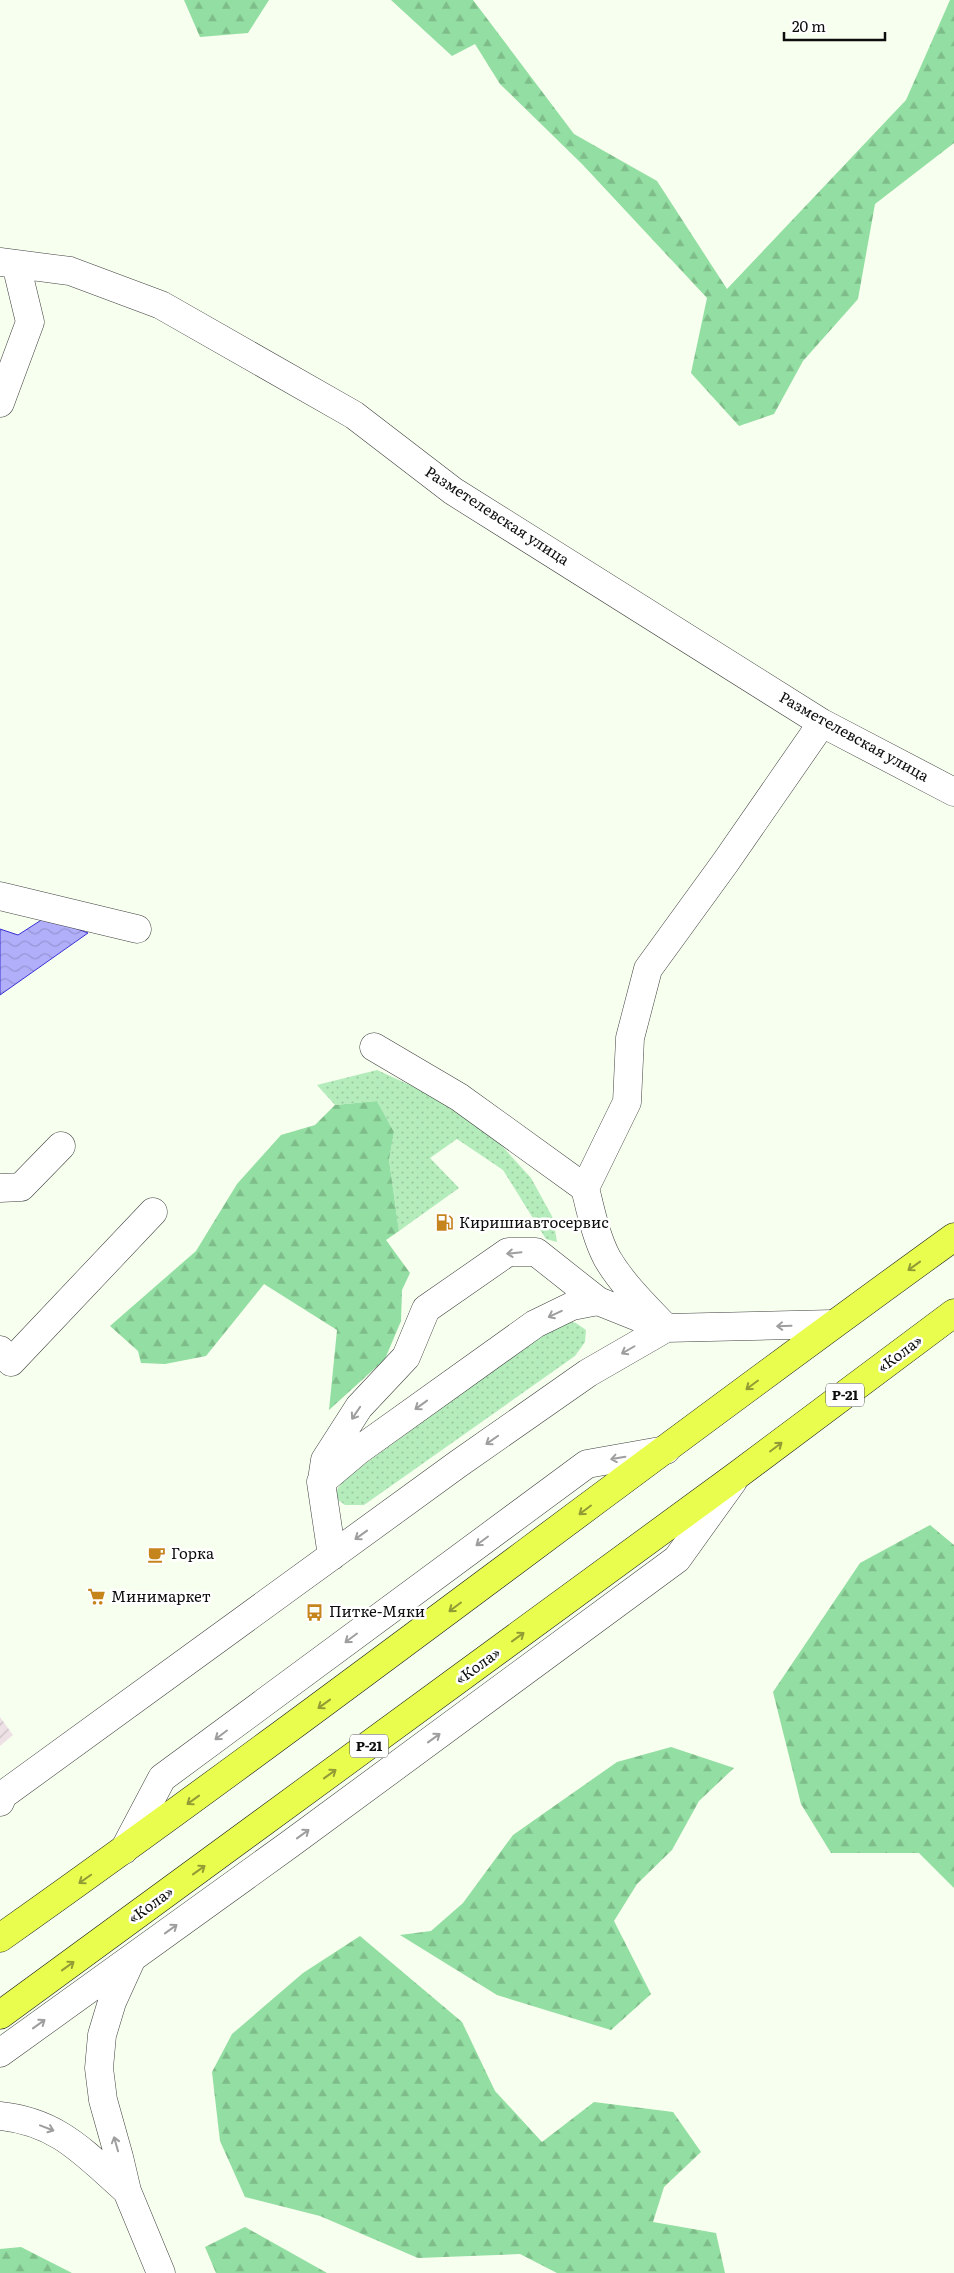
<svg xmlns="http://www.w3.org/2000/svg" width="954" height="2273" viewBox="0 0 954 2273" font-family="Literata,serif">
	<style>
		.industrial { fill: url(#industrial-furrows) }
		.grass { fill: url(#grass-dots) }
		.forest { fill: url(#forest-firs) }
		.water { fill: url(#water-waves); stroke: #3b31d5 }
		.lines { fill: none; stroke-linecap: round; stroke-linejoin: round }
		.minor-casing { stroke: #404040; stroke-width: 29 }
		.highway-casing { stroke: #1e1e1e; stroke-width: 29 }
		.minor { stroke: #fff; stroke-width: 28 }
		.highway { stroke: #e9fd4e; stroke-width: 28 }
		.oneway { stroke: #9e9e9e }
		.oneway2 { stroke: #919d34 }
		.labels { text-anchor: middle; stroke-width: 5; stroke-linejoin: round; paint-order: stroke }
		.shield { fill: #fff; stroke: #565656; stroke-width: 1 }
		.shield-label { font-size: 14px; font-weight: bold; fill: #0d0d0d }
		.street-label { font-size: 15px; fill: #0d0d0d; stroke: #fff }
		.poi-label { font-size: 15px; fill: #0d0d0d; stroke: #fff; text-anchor: start }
	</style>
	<defs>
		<pattern id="industrial-furrows" width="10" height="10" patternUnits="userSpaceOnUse" patternTransform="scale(1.25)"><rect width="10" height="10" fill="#ede1e6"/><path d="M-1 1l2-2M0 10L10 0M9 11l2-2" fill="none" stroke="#cac0c4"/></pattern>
		<pattern id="grass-dots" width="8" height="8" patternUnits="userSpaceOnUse" patternTransform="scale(1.25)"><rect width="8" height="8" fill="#b5ecbc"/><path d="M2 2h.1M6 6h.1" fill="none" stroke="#9ac9a0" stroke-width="1.8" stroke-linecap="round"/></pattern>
		<pattern id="forest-firs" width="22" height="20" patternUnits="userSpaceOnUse" patternTransform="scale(1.25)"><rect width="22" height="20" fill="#93dea2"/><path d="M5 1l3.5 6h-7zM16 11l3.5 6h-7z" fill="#7ebd8a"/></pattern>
		<pattern id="water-waves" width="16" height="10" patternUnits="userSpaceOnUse" patternTransform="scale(1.25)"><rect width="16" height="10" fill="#b1affa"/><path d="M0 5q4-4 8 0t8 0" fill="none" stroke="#9795d5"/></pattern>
	</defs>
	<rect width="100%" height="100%" fill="#f7ffee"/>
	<!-- industrial -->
	<path class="industrial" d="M0 1717 13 1735 0 1746Z"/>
	<!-- grass -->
	<path class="grass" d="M377 1070 432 1095 492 1135 531 1178 553 1218 557 1242 546 1239 503 1170 457 1139 430 1158 459 1188 399 1231 389 1160 394 1132 377 1101 335 1105 317 1085Z
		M563 1320 576 1323 586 1330 585 1342 575 1356 364 1505H345L337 1499V1490L344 1479Z"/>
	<!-- forest -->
	<path class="forest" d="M184 0H269L248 33 200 37Z
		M391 0H473L574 134 657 181 727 289 906 100 950 0H954V143L875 204 858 299 803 361 774 414 739 426 691 373 707 298 582 164 500 84 475 44 452 56Z
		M377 1101 394 1132 389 1160 399 1231 386 1240 410 1273 402 1290 401 1321 385 1359 329 1410 337 1330 264 1284 206 1356 165 1364 141 1363 138 1351 110 1326 196 1251 237 1184 281 1135 315 1125 335 1105Z
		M930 1525 954 1545V1888L919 1853H831L801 1804 773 1692 860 1563Z
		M671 1747 734 1768 699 1801 672 1850 637 1884 614 1921 651 1994 611 2030 497 1995 400 1935 431 1931 463 1903 513 1835 617 1762Z
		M360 1936 462 2022 495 2091 542 2142 594 2102 673 2112 701 2152 664 2187 653 2222 716 2233 725 2273H557L520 2254 418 2258 320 2216 245 2197 220 2141 212 2072 232 2034 303 1973Z
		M245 2227 327 2273H216L205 2247Z
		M21 2247 72 2273H0V2249Z"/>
	<!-- water -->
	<path class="water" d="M46 917 88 933 0 995V929L18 935Z"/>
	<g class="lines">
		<defs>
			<path id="minor" d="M0 262 70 271 161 305 354 415 453 491 822 723 954 792
				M0 403 30 322 16 264
				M0 896 137 929
				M374 1047 459 1097 585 1188
				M0 1188 21 1187 61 1146
				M666 1328C646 1307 622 1284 607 1258 596 1237 591 1212 585 1188L627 1102 630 1038 648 969 725 863 822 723
				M0 1350 11 1362 153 1212
				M322 1480 325 1460 359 1407 406 1357 426 1309 508 1252H536L598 1301
				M332 1556 321 1482 359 1450 535 1324 572 1306 598 1301 658 1325
				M0 1802 3 1795 458 1464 588 1373 666 1328 833 1324
				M124 1850 162 1778 587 1464 666 1450
				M132 1958 112 2002 102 2035 99 2068 103 2100 119 2157 127 2191 161 2273
				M0 2053 290 1844 677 1559 733 1481
				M0 2116C59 2122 85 2154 127 2191"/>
			<path id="highway" d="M0 1938C322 1710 634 1468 954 1237
				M0 2015 736 1476 954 1313"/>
		</defs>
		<!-- minor casing -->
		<use href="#minor" class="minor-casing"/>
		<!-- highway casing -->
		<use href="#highway" class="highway-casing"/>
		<!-- minor -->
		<use href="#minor" class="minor"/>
		<!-- highway -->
		<use href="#highway" class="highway"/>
	</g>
	<!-- one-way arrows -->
	<defs><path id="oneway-shaft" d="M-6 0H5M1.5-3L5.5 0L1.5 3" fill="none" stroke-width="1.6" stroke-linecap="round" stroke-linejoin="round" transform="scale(1.25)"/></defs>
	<g class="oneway">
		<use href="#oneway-shaft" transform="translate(514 1253) rotate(174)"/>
		<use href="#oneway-shaft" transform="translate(555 1314) rotate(155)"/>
		<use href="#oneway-shaft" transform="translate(784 1326) rotate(178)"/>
		<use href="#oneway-shaft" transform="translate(628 1350) rotate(150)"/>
		<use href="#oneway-shaft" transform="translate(421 1405) rotate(144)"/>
		<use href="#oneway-shaft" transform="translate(356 1413) rotate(124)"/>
		<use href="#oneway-shaft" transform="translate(492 1440) rotate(145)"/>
		<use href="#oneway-shaft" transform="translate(618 1458) rotate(170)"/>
		<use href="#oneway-shaft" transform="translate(361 1535) rotate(144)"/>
		<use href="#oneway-shaft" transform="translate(482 1541) rotate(143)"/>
		<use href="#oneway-shaft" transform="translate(351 1638) rotate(143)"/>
		<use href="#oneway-shaft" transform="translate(221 1735) rotate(143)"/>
		<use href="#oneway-shaft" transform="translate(434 1738) rotate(-36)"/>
		<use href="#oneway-shaft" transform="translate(303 1834) rotate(-36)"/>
		<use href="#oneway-shaft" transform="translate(171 1929) rotate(-36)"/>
		<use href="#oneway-shaft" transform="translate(39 2024) rotate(-36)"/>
		<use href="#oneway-shaft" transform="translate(47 2128) rotate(21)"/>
		<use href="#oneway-shaft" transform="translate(116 2144) rotate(-106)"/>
	</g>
	<g class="oneway2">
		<use href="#oneway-shaft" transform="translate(914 1266) rotate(144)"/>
		<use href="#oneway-shaft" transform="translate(752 1385) rotate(143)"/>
		<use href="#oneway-shaft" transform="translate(776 1447) rotate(-37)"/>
		<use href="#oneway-shaft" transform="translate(585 1510) rotate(143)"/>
		<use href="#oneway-shaft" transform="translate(455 1607) rotate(143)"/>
		<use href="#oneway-shaft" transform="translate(518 1637) rotate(-36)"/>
		<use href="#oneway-shaft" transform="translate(324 1704) rotate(144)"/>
		<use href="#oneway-shaft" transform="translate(330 1774) rotate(-36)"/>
		<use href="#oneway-shaft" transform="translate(193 1800) rotate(144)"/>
		<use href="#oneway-shaft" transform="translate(199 1870) rotate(-36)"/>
		<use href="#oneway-shaft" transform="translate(85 1879) rotate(145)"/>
		<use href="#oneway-shaft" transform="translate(68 1966) rotate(-36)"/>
	</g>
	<!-- icons -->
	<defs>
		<symbol id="fuel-bare" viewBox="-9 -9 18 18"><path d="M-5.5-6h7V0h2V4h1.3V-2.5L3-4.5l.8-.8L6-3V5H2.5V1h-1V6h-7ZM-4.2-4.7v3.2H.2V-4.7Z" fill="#c6841d" stroke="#fff" stroke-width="2.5" paint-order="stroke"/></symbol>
		<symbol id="cafe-bare" viewBox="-9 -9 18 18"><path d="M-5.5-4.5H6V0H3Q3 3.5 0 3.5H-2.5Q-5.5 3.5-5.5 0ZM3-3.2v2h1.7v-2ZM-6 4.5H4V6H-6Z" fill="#c6841d" stroke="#fff" stroke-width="2.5" paint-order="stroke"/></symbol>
		<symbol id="supermarket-bare" viewBox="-9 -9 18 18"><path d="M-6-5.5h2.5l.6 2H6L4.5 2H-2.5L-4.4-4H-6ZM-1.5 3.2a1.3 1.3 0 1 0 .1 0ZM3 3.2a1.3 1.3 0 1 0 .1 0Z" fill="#c6841d" stroke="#fff" stroke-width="2.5" paint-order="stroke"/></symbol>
		<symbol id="bus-bare" viewBox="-9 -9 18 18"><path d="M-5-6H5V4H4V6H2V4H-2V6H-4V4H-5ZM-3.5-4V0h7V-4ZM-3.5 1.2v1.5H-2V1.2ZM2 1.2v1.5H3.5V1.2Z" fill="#c6841d" stroke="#fff" stroke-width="2.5" paint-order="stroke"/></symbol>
	</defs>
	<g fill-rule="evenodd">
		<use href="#fuel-bare" x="432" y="1210" width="25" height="25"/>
		<use href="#cafe-bare" x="144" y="1542" width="25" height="25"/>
		<use href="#supermarket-bare" x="84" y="1584" width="25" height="25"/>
		<use href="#bus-bare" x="302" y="1600" width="25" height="25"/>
	</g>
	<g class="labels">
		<!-- shield labels -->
		<g class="shield">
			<rect x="826" y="1383.5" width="38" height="23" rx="4"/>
			<rect x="350" y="1734.5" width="38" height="23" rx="4"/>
		</g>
		<g class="shield-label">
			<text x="845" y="1400">Р-21</text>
			<text x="369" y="1751">Р-21</text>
		</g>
		<!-- street labels -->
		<g class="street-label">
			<text transform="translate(497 516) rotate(33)" y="5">Разметелевская улица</text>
			<text transform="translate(854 737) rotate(29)" y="5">Разметелевская улица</text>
			<text transform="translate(900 1354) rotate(-37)" y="5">«Кола»</text>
			<text transform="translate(478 1666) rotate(-36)" y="5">«Кола»</text>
			<text transform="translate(151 1905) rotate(-36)" y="5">«Кола»</text>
		</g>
		<!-- poi labels -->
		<g class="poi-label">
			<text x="459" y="1228">Киришиавтосервис</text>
			<text x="171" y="1559">Горка</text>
			<text x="111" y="1602">Минимаркет</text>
			<text x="329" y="1617">Питке-Мяки</text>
		</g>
	</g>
	<!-- scale -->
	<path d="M784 32v8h101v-8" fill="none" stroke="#0d0d0d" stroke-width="2.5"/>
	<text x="792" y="32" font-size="15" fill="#0d0d0d" stroke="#ffffff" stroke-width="4" paint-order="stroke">20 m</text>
</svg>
